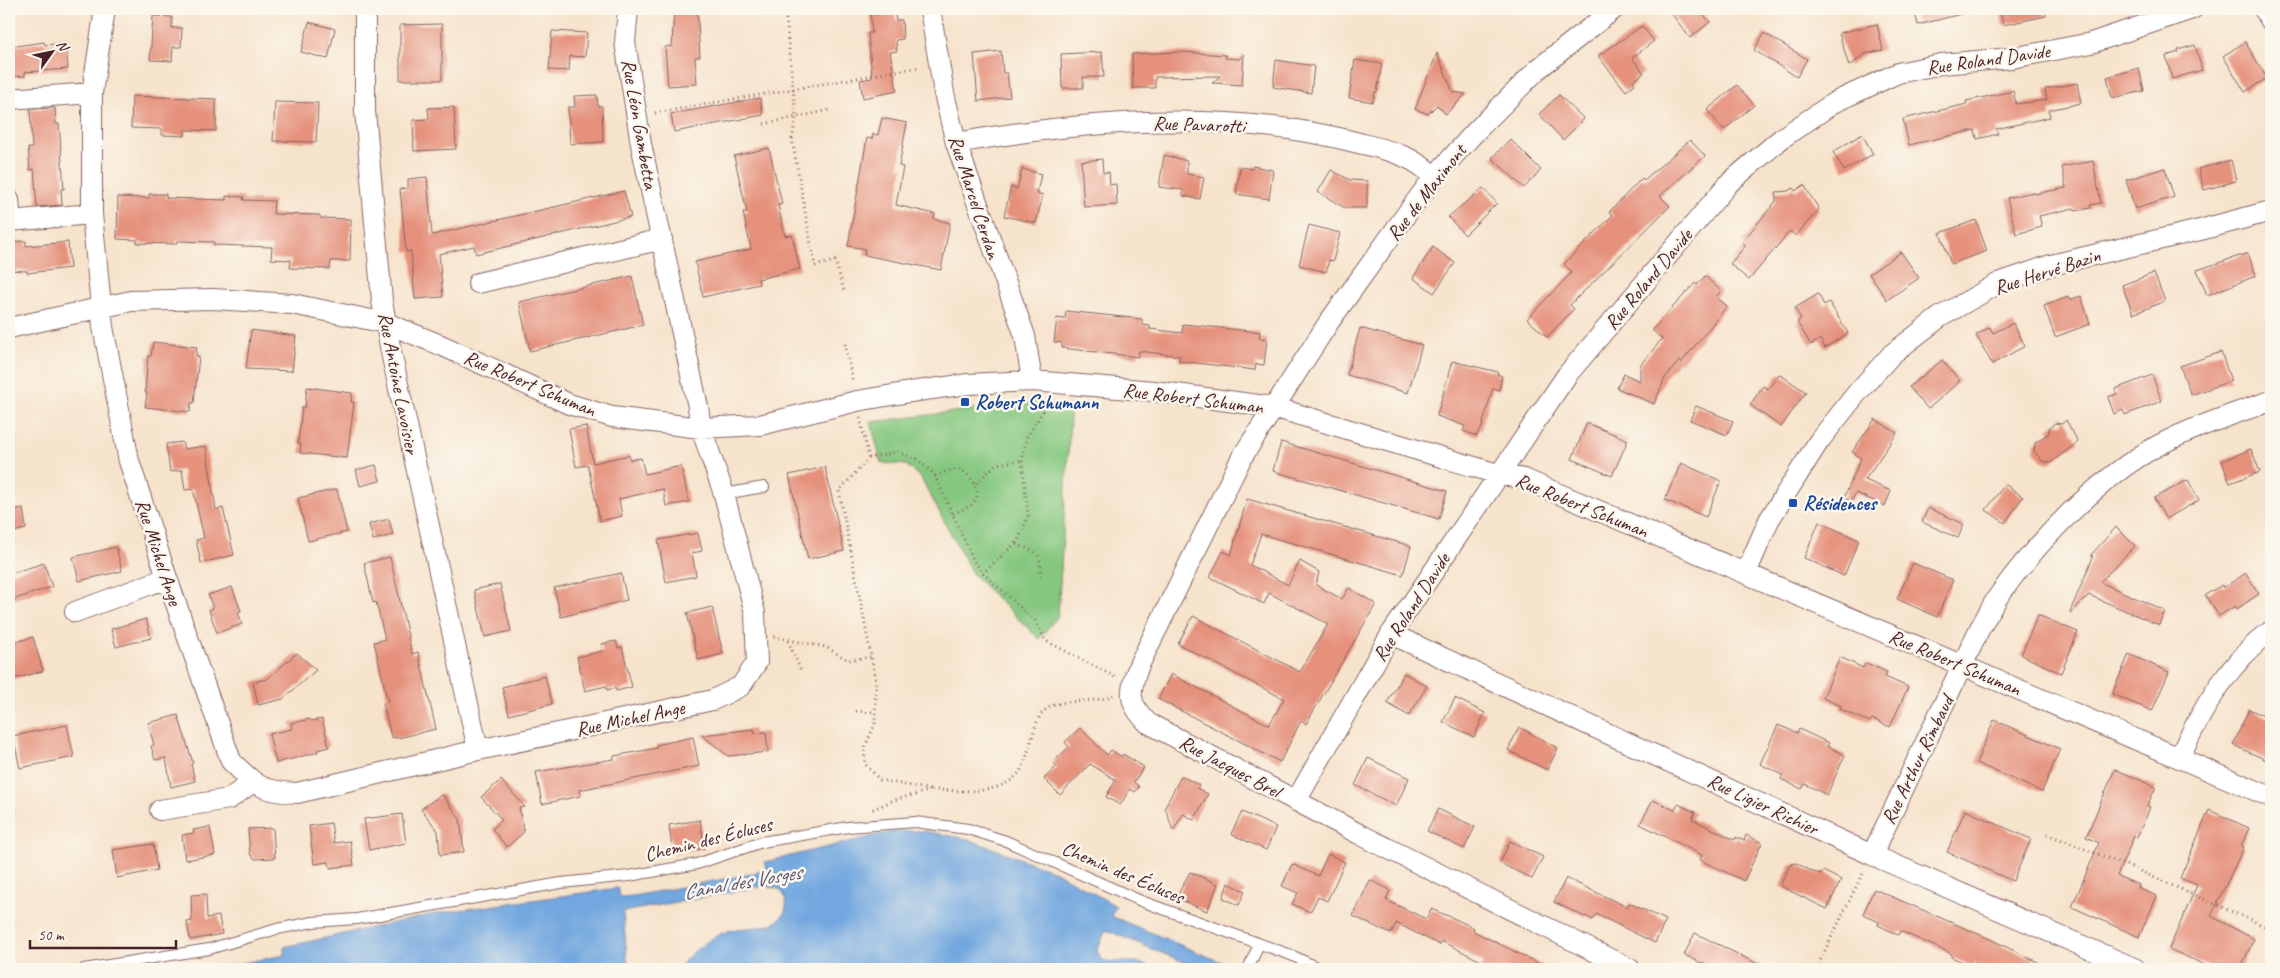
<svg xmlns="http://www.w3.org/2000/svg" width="2280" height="978" viewBox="0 0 2280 978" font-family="Caveat,sans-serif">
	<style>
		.green { fill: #85c77f; stroke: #687355 }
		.water { fill: #72a7df; stroke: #5e6385 }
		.building { fill: #e5917c }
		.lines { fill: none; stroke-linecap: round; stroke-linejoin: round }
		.lane-casing { stroke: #866463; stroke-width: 12 }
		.street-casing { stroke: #866463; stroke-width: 22 }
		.path { stroke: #866463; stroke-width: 3; stroke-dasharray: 1 4; stroke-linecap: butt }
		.lane { stroke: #fff; stroke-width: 10 }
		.street { stroke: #fff; stroke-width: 20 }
		.transit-dot { fill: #1a4fb4; stroke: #fbf7ec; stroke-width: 2 }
		.labels { text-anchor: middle; stroke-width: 5; stroke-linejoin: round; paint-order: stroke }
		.street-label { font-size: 20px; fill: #4a1f2b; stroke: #fbf7ec }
		.transit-label { font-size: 20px; font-weight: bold; fill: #164399; stroke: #fbf7ec; text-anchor: start }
		.water-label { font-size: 21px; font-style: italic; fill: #5a5573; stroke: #fbf7ec }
	</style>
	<rect width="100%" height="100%" fill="#fbf7ec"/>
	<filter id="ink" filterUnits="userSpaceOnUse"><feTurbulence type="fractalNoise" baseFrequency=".02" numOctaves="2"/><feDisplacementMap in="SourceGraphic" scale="10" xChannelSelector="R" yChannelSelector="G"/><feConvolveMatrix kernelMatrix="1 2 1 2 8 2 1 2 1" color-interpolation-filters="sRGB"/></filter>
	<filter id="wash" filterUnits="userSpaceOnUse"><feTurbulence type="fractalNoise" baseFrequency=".0096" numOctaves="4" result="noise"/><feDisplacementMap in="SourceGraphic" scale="20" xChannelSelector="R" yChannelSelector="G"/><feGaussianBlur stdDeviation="1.12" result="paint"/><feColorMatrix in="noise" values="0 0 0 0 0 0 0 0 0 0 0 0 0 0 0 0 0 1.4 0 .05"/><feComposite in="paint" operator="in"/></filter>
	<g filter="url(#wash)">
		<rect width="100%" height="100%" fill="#f6e3cc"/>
		<!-- green -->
		<path class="green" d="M1035 402 1071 406 1058 616 1039 639 973 575 921 478 906 465 881 463 871 422Z"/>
		<!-- water -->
		<path class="water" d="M895 831H925L968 839 1056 872 1116 906 1111 916 1238 969H1201L1106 930 1097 950 1101 959 1108 962H1137L1156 969H680C684 956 714 935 728 931 743 926 765 930 777 921 792 911 788 888 770 887L769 885 623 912 628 969H212L284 955V947L439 913 618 888 620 897 633 896 756 873 766 869 765 862Z"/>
		<g id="blocks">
			<!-- building -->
			<path class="building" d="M674 9H697L700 57H695L697 84 668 86 665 47 672 46Z
				M870 9H894L896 20H902L903 39 896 40 897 51 890 52 897 91 863 98 860 80 872 78 868 33H872Z
				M1668 9H1699L1710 22 1690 38Z
				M1914 9H1960L1961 14 1918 25Z
				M2000 9H2045L2046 16 2003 25Z
				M153 16 172 17V28H182L181 47H173L172 61 150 60Z
				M309 22 335 29 328 59 301 52Z
				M442 24V80H400V25Z
				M1877 24 1883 50 1865 54 1849 66 1839 33Z
				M1642 26 1654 41 1632 58 1644 73 1633 81 1635 84 1626 91 1598 56Z
				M552 31 587 33 585 57 570 56 569 71 549 70Z
				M1764 33 1807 59 1797 77 1754 50Z
				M44 42 45 45 66 43 68 69 25 72V76L9 77V47Z
				M2245 42 2267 78 2245 92 2223 56Z
				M2195 45 2202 70 2172 79 2166 56 2179 52 2178 50Z
				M1001 51 1003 73H1007L1010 97 978 101 974 54Z
				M1102 52 1104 77H1083V88H1062L1061 54Z
				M1181 52 1226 55 1225 58 1239 59 1244 54 1242 85 1212 83 1220 76 1155 77V88H1133L1132 54Z
				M1437 53 1453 92 1466 94 1446 114 1437 105 1428 114 1415 109Z
				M1276 60 1314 66 1311 93 1273 87Z
				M1355 60 1382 64 1377 92H1375L1373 102 1349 98Z
				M2139 68 2144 91 2112 98 2107 77Z
				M2077 83 2081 103 2049 110 2050 117 1996 129 1998 134 1977 139 1975 130 1909 145 1903 119 1967 104 1966 101 2013 91 2016 104 2047 100 2045 89Z
				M1737 85 1754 105 1724 130 1707 110Z
				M597 95 598 106H602L603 142 570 144 568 107H575L574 96Z
				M1559 95 1584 119 1563 140 1539 114Z
				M132 96 216 99V131L185 130V136L162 135V129L131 128Z
				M760 98 763 115 674 132 671 114Z
				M275 102 318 103 316 142 273 141Z
				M454 107 456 149 414 151 413 120 429 119 428 108Z
				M55 108 56 124H59L64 189H61L62 205 37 207 34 169 30 170 28 148H32L30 109Z
				M882 118 907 123 899 166 903 167 896 205 935 214 934 219 950 223 941 270 864 255 865 249 848 246 867 138 872 139 873 134 878 135Z
				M1862 134 1873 154 1844 171 1833 152Z
				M1510 139 1541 170 1524 188 1492 158Z
				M1690 140 1705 156 1660 196 1670 206 1570 305 1574 309 1547 337 1527 319 1572 272 1564 264 1613 215 1609 212 1642 178 1644 180Z
				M769 148 782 204 778 205 785 236 792 235 800 269 758 279 759 284 703 297 695 262 751 249 743 212H747L734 156Z
				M1164 155 1187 161V174L1204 177 1200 199 1183 196V190L1159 187Z
				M1102 159 1103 173 1109 172 1110 185 1116 184 1117 205 1084 207 1081 161Z
				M2231 160 2236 181 2204 190 2198 169Z
				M2093 161 2101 203 2090 205 2091 208 2075 211 2074 208 2039 216 2042 227 2016 234 2007 198 2033 192 2034 194 2066 188 2062 167Z
				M1253 166 1273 170 1269 199 1236 194 1240 167 1252 169Z
				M2165 168 2174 197 2135 209 2126 180Z
				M1022 169 1041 174 1037 193 1043 195 1036 223 1004 216 1011 187 1017 189Z
				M1331 170 1350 180 1367 181V208H1345L1318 192Z
				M427 177 432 235 624 191 631 217 476 254 474 246 439 254 443 297 415 299 411 251 406 252 400 189 408 188V179Z
				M1804 185 1819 209 1796 236 1790 231 1749 280 1730 264 1746 245 1742 242 1776 201V192L1788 191 1793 188 1795 191Z
				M1483 188 1497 203 1465 235 1448 217Z
				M149 194H166V198L226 200V196L244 197 243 200 274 201 273 214 320 215V218L351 219 350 261H331L330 269 290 268 291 260 271 259 272 247 214 245V242L177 241 176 244 137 243V240L117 239 118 197 149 198Z
				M1976 220 1987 251 1951 264 1940 233Z
				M1309 225 1340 233 1333 261 1329 260 1326 272 1299 265Z
				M26 241V246L68 242 70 268 27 273V271L9 270V242Z
				M1433 247 1455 263 1434 293 1413 278Z
				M1901 252 1919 278 1887 300 1869 274Z
				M2248 253 2256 276 2207 295 2197 270Z
				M2154 273 2165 301 2133 314 2122 285Z
				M632 276 643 325 530 351 519 302Z
				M1705 276 1721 291 1716 297 1727 306 1681 363 1679 361 1665 378 1654 404 1617 388 1624 374 1640 381V365L1662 339 1652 330 1695 283 1697 285Z
				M1818 294 1824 305 1829 302 1848 333 1825 348 1820 339 1811 345 1797 322 1801 319 1795 308Z
				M2081 296 2090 324 2055 337 2044 306 2068 297 2069 300Z
				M1066 311 1142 319V325L1150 326V329L1182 333 1183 324 1260 332 1259 338 1267 339 1264 365 1256 364 1255 370 1179 361 1180 356 1139 351 1138 357 1062 348V343L1054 342 1057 318 1065 319Z
				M2013 323 2025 346 1992 364 1976 335 1990 327 1993 333Z
				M1360 328 1422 345 1408 393 1347 375Z
				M251 330 296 336 292 371 246 369Z
				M153 342 197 347 196 356H199L194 403H191L190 412 145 407 147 393 145 392 148 356H151Z
				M2221 352 2231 381 2191 395 2180 366Z
				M1942 360 1960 381 1928 409 1909 387Z
				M1452 361 1498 372 1497 374 1502 376 1499 390 1493 388 1481 430H1479L1477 436 1463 431 1465 426 1437 416Z
				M1779 374 1806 392 1781 427 1750 405 1763 386 1768 389Z
				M2152 375 2162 401 2125 415 2123 410 2114 414 2108 397 2117 394 2115 389Z
				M307 387 352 393 351 402H354L347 458 300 453 301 444 298 443 302 407H305Z
				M1696 406 1733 421 1727 435 1690 420Z
				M1875 419 1897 433 1865 480 1891 491 1885 506 1856 493 1851 501 1844 498 1861 458 1852 452Z
				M2066 420 2078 442 2050 463 2042 461 2034 451 2035 443 2049 433V428L2055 423 2062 424Z
				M1587 423 1628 440 1612 476 1572 459Z
				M586 426 593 463 629 455 630 460 641 458 645 474 681 466 689 502 666 506 663 489 619 499 622 516 600 521 588 465 576 467 569 429Z
				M182 442 184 449 206 446 216 510 223 508 234 555 201 563 196 540 204 538 193 489 185 490 182 470 170 472 166 444Z
				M1281 442 1447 491 1439 519 1273 471Z
				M2251 449 2260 472 2230 483 2222 461Z
				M1681 463 1721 481 1706 517 1665 500Z
				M376 465 380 481 360 486 356 470Z
				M825 467 844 551 808 559 789 475Z
				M2188 480 2199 500 2166 519 2154 498Z
				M2005 484 2023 497 2005 523 1986 510Z
				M337 489 347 532 308 541 298 498Z
				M1247 499 1411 546 1403 575 1261 534 1250 565 1288 585 1300 561 1319 572 1316 585 1342 599 1349 588 1376 604 1306 724 1301 721 1280 762 1158 699 1171 674 1269 725 1284 699 1178 644 1193 616 1300 672 1328 624 1269 593 1264 604 1210 577 1223 551 1231 555Z
				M23 508 26 529 9 533V511Z
				M1928 508 1964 524 1958 538 1922 522Z
				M389 519 393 535 373 540 369 524Z
				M1819 522 1859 540 1844 576 1804 558Z
				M2116 527 2135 546 2100 582 2165 611 2159 625 2089 595 2071 613 2070 612 2093 557 2091 555Z
				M698 533 702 551 692 553 696 576 666 582 658 540Z
				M116 547 122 571 79 581 73 557Z
				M390 557 412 654 418 652 436 729 398 738 391 737 383 703 388 702 374 642 385 639 376 602 373 603 364 563Z
				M44 563 52 587 9 601V574Z
				M1913 563 1953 580 1937 617 1897 599Z
				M621 573 627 600 561 617 554 588Z
				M2246 573 2259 594 2237 609 2235 606 2219 616 2205 595 2222 585 2223 588Z
				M500 584 511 631 485 637 474 590Z
				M232 587 241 611 238 612 242 624 217 633 209 610 213 608 208 595Z
				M712 607 723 654 698 660 687 613Z
				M2038 615 2078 632 2061 673 2021 655Z
				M146 619 151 638 116 647 111 629Z
				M33 637 43 671 14 679 9 660V644Z
				M616 641 618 648 622 647 632 687 616 691 615 688 607 690 606 686 585 691 577 657 603 651 601 644Z
				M297 653 316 670 283 699 258 705 253 682 267 679Z
				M2129 654 2169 672 2152 711 2112 694Z
				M1840 657 1863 668 1866 663 1887 672 1885 677 1908 687 1890 727 1872 719 1870 722 1860 718 1840 709 1841 706 1823 698Z
				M1404 673 1427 686 1409 716 1387 703Z
				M545 676 552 704 509 715 502 687Z
				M1455 698 1485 713 1474 737 1443 722Z
				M2249 709 2271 719V762L2233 745Z
				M178 715 193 763 191 764 195 781 171 787 166 758 155 760 151 746 154 745 148 723Z
				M310 719 311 721 322 719 329 747 317 750 318 752 276 763 269 734 292 729 291 723Z
				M1994 720 2060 749 2042 792 1976 763Z
				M67 725 74 757 20 768 13 736Z
				M1778 725 1797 733 1799 729 1829 743 1827 746 1845 755 1827 795 1805 784 1802 789 1791 784 1781 779 1783 775 1760 764Z
				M1519 727 1558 748 1547 770 1508 750Z
				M1080 728 1107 755 1111 750 1122 757 1123 754 1144 767 1134 782 1139 787 1135 792 1130 789 1120 805 1106 797 1116 780 1090 764 1060 795 1044 779 1057 766 1053 762 1069 747 1065 742Z
				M754 729V733L766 732 768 752 728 756 702 735Z
				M693 737 699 766 579 790 580 796 542 804 536 772 614 759V756L657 748 656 745Z
				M1368 758 1409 778 1396 806 1355 785Z
				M2115 769 2156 787 2147 806 2150 807 2147 815 2137 837 2134 836 2117 876 2139 885 2138 888 2157 896 2139 937 2072 907 2099 843 2086 837Z
				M1181 776 1199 785 1197 788 1208 794 1194 820 1183 814 1173 831 1165 807Z
				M501 780 525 807 519 808 524 832 507 847 492 829 502 820 481 797Z
				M442 794 460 819 464 852 440 855 438 831 421 809Z
				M1653 800 1675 810 1678 804 1695 812 1692 819 1735 840 1736 837 1744 841 1746 835 1762 843 1744 881 1700 860 1702 855 1640 824Z
				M1438 809 1475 827 1464 849 1427 831Z
				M1965 810 2031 839 2013 881 1947 852Z
				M2209 810 2249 828 2241 846 2244 847 2211 916 2254 939 2240 969H2214L2169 949 2197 885 2180 878Z
				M1242 812 1276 827 1266 850 1231 834Z
				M402 814 406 843 369 850 364 819Z
				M700 820 705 848 673 854 669 825Z
				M331 823 334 843 350 841 354 865 330 868 329 862 314 864 309 826Z
				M210 827 215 855 185 860 182 835 194 833 193 830Z
				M273 828 275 858 255 859 250 854 248 829Z
				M1510 841 1543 857 1532 879 1500 863Z
				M153 844 157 870 117 878 113 850Z
				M1328 854 1345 862 1327 901 1318 897 1310 912 1292 904 1298 893 1282 886 1292 864 1318 876Z
				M1796 863 1813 872 1821 874 1823 871 1841 880 1827 909 1780 886 1790 865Z
				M1190 872 1218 884 1207 911 1176 898Z
				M1566 878 1627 907 1629 903 1666 920 1655 943 1596 914 1593 920 1586 916 1585 917 1554 902Z
				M1370 880 1390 890 1386 900 1426 919 1431 909 1453 918 1474 928 1473 931 1550 969H1480L1483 962 1441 941 1440 945 1396 923 1391 934 1353 916Z
				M1228 883 1245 891 1239 905 1223 898Z
				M1874 889 1992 940 2052 969H1988L1974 962 1972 966 1951 957 1952 954 1900 931 1898 935 1878 925 1879 922 1863 914Z
				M206 894 207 918 219 916 222 934 190 940 187 922 192 921 191 895Z
				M1695 933 1768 969H1715L1684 955Z"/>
		</g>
	</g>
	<g filter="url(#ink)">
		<use href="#blocks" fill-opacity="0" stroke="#866463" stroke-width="1"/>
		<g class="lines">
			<defs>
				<path id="lane" d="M724 494 764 487
					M84 969 209 949 277 929 313 922 357 919 561 883 629 876 697 864 762 842 848 827 915 822 968 829 1006 841 1141 901 1291 955 1320 969
					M1248 969 1259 944"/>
				<path id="street" d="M105 9 92 93V214L103 327 129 461 167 578 231 761C255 785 262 792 297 793L478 750 713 700 741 686 757 662 755 613 724 494 701 428 698 407 641 144 625 42 628 9
					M365 9V111L382 301 391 352 478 750
					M930 9 944 93 956 143 1025 336 1032 381
					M1614 9 1538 69 1477 130 1434 177 1408 212 1329 322 1242 457 1139 665C1129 691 1127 703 1148 723L1359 834 1630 969
					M2264 9 2271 21
					M9 99 92 93
					M956 143C1087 120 1229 109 1359 143 1387 150 1413 155 1434 177
					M9 200 11 221
					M9 221 92 214
					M478 283 662 239
					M9 328 131 301 213 299 292 304 386 323 443 346 569 404 612 417 701 428 760 425 857 401 910 392 968 384 1032 381 1154 391 1273 407 1498 474 1524 479 2271 797
					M1746 573 1769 520 1819 441 1857 393 1892 354 1940 317 1999 283 2051 265 2200 230 2271 211
					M75 612 167 578
					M1391 634 1872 855 2136 969
					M2180 756C2202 709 2229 662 2271 631
					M1296 801 1391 634 1567 375 1729 183 1782 138 1835 102 1898 73 1941 64 2012 58 2091 43 2192 9
					M160 810 229 799 253 782
					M1872 855 1979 630C1986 618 1992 605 2000 594 2040 538 2108 468 2171 439 2203 424 2238 412 2271 401"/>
			</defs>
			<!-- lane casing -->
			<use href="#lane" class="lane-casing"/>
			<!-- street casing -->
			<use href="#street" class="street-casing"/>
			<!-- path -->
			<path class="path" d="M785 9 796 117 792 139 815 266 835 261 845 293
				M655 113 920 67
				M764 124 830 110
				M845 344 853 383
				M1041 401 1043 411 1027 437 1022 460 1028 516 1018 541 983 573 1035 621 1046 641 1115 677
				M860 418 869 458 897 452 917 459 934 474 974 561 983 573
				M869 458 839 491 876 681 875 724 864 749 865 764 880 780 932 790 894 800 871 810
				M935 476C955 468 963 464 975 485
				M953 514C968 506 982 505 975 485L996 464 1022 460
				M1016 544C1041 553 1041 554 1040 580
				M774 637 826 647 848 660 871 657
				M788 641 801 671
				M856 711 875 712
				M932 790C961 790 1007 798 1023 766 1026 761 1027 754 1029 748 1033 737 1035 721 1043 712 1061 695 1092 706 1113 695
				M2047 834 2133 868 2271 929
				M1816 969 1864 871"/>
			<!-- lane -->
			<use href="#lane" class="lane"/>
			<!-- street -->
			<use href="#street" class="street"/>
		</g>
	</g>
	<!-- markers -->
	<g class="transit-dot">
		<rect x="960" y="397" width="10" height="10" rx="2.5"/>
		<rect x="1788" y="498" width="10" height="10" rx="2.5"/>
	</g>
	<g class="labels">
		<!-- street labels -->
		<g class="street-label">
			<text transform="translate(1988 59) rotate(-8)" y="7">Rue Roland Davide</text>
			<text transform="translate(640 124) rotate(80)" y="7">Rue Léon Gambetta</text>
			<text transform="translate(1199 124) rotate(2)" y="7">Rue Pavarotti</text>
			<text transform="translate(1426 192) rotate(-52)" y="7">Rue de Maximont</text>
			<text transform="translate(975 197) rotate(72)" y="7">Rue Marcel Cerdan</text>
			<text transform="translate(2047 271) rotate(-18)" y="7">Rue Hervé Bazin</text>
			<text transform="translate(1648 279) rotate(-50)" y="7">Rue Roland Davide</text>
			<text transform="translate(399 383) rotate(79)" y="7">Rue Antoine Lavoisier</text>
			<text transform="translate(530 383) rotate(23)" y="7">Rue Robert Schuman</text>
			<text transform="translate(1193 398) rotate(7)" y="7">Rue Robert Schuman</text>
			<text transform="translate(1582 505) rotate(22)" y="7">Rue Robert Schuman</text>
			<text transform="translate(159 552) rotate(72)" y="7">Rue Michel Ange</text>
			<text transform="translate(1411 607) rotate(-57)" y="7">Rue Roland Davide</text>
			<text transform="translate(1955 662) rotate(23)" y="7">Rue Robert Schuman</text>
			<text transform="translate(630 718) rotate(-12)" y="7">Rue Michel Ange</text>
			<text transform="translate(1917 760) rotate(-64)" y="7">Rue Arthur Rimbaud</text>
			<text transform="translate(1230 766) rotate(28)" y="7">Rue Jacques Brel</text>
			<text transform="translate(1763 804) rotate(25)" y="7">Rue Ligier Richier</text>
			<text transform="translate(708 839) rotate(-14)" y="7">Chemin des Écluses</text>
			<text transform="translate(1123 872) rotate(23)" y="7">Chemin des Écluses</text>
		</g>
		<!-- transit labels -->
		<g class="transit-label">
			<text x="975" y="409">Robert Schumann</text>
			<text x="1803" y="510">Résidences</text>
		</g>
		<!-- water labels -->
		<g class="water-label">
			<text transform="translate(742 882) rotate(-10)" y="7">Canal des Vosges</text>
		</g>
	</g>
	<!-- margin -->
	<rect width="2280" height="978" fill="none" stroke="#fbf7ec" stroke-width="30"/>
	<!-- north arrow -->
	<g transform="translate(52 52) rotate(57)" stroke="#fbf7ec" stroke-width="4" paint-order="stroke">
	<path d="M0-4L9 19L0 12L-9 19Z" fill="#4a1f2b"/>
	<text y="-8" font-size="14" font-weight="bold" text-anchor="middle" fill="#4a1f2b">N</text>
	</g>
	<!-- scale -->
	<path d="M30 940v8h146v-8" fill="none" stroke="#4a1f2b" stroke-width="2.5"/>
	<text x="38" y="940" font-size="15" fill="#4a1f2b" stroke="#fbf7ec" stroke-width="4" paint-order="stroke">50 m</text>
</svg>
